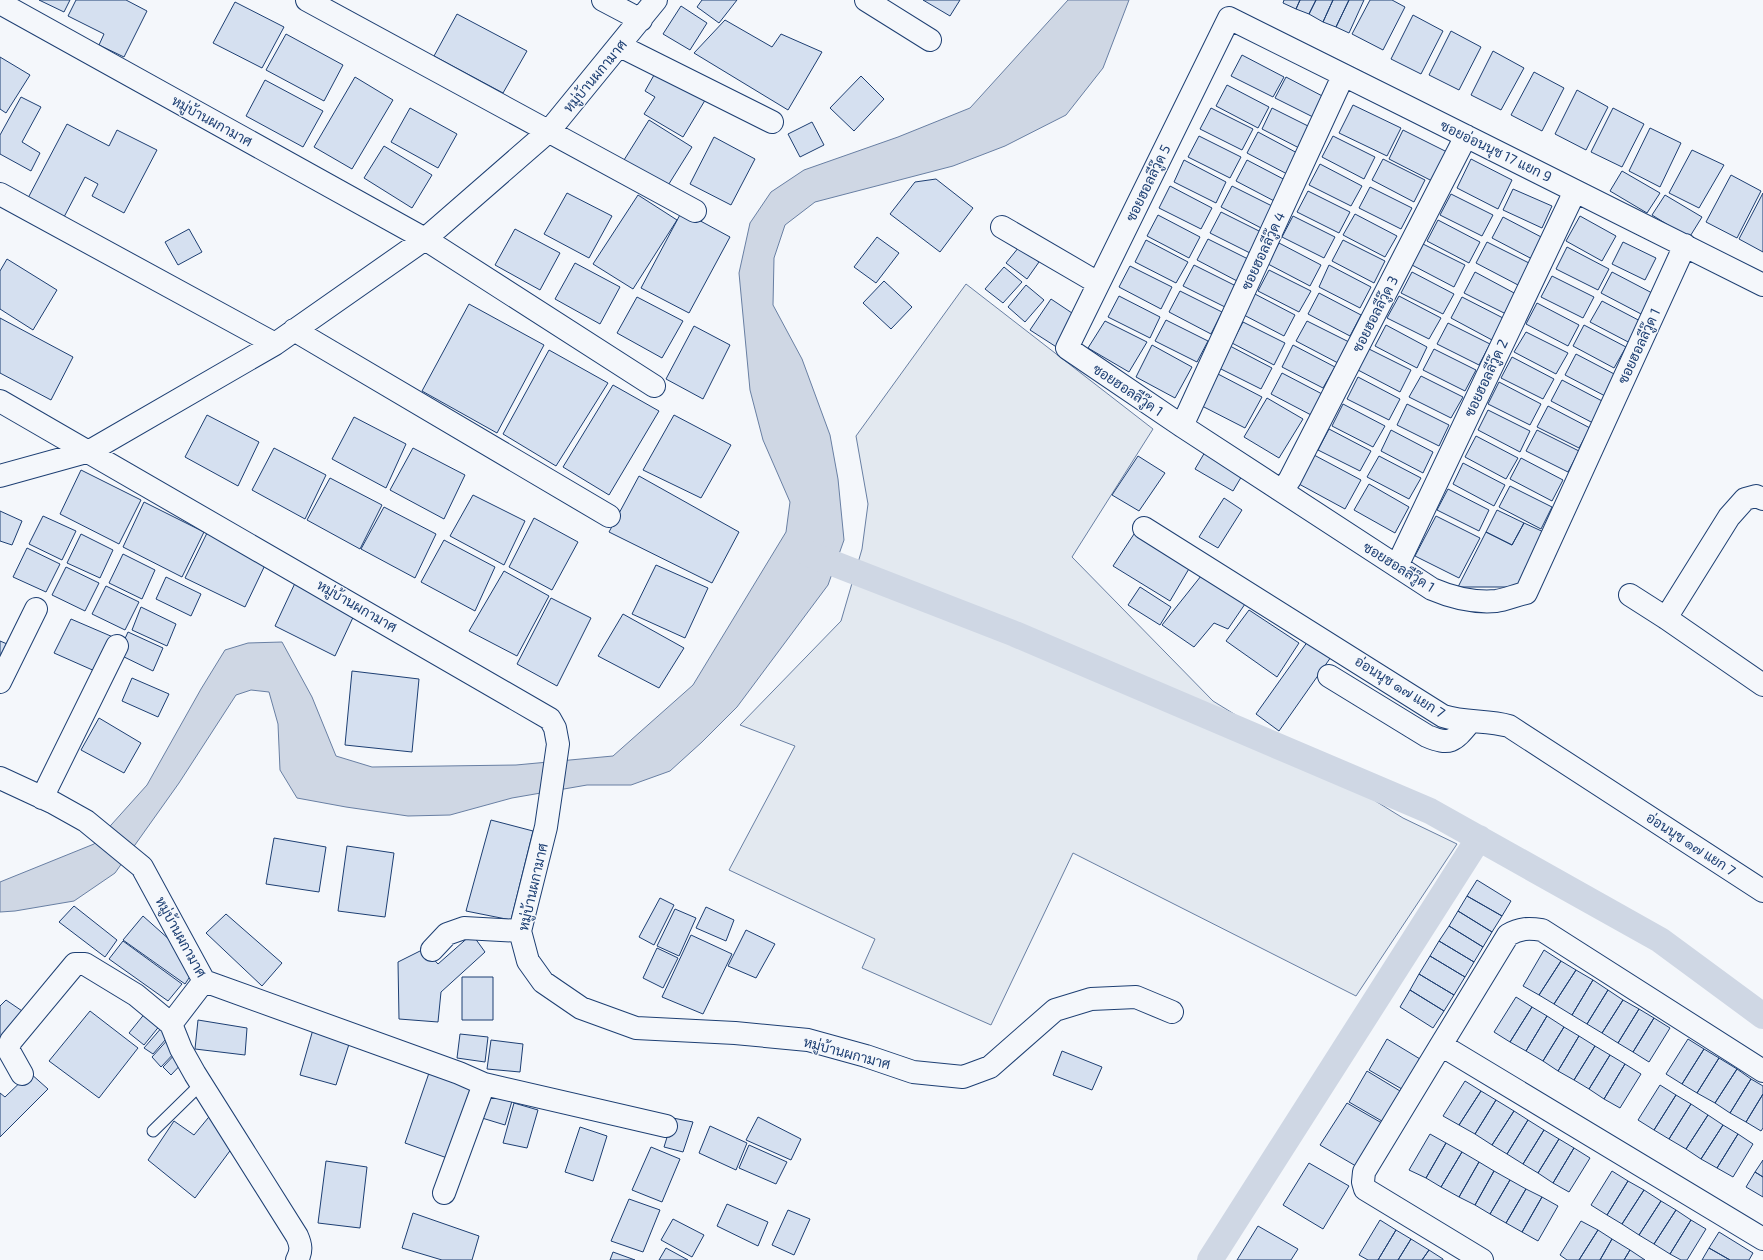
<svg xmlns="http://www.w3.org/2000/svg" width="1763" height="1260" viewBox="0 0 1763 1260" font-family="'Exo 2',Sarabun,sans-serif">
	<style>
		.green { fill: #e3e9f0; stroke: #687fa3 }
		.water { fill: #cfd7e4; stroke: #687fa3 }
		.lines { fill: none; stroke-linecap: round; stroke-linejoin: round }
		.canal { stroke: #cfd7e4; stroke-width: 26 }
		.building { fill: #d5e0f0; stroke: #1d3f73 }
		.service-casing { stroke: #1d3f73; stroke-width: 13 }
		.minor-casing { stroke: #1d3f73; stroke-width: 24 }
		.service { stroke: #f4f7fb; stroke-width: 11 }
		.minor { stroke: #f4f7fb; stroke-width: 22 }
		.labels { text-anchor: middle; stroke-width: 3; stroke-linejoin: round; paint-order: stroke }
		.street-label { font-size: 14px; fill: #1d3f73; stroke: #f4f7fb }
	</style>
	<rect width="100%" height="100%" fill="#f4f7fb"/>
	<!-- green -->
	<path class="green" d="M966 284 1153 429 1072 557 1213 701 1403 818 1457 844 1356 996 1073 853 991 1025 862 968 875 939 729 870 795 746 740 725 841 621 862 549 868 504 856 436Z"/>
	<!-- water -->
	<path class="water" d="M1068 0H1129L1103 68 1066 115 1005 146 953 166 815 202 785 225 774 258 773 305 802 359 830 435 838 479 844 540 828 585 737 707 702 742 670 771 631 785H587L512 798 450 815 408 816 346 807 297 798 280 770 278 724 269 692 251 690 236 695 179 783 115 873 74 901 15 911 0 912V882L94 844 147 785 201 689 225 650 248 643 282 642 312 697 336 756 372 767 516 765 613 756 693 685 786 532 790 502 763 440 750 390 739 273 750 223 771 192 804 170 898 137 970 108Z"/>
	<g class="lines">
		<!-- canal -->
		<path class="canal" d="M809 554 1015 634 1430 811 1660 940 1763 1016
			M1210 1260 1479 838"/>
	</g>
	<!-- building -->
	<path class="building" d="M39 0H70L64 12Z
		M76 0H126L147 11 124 57 99 45 104 34 68 16Z
		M702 0H737L719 23 697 7Z
		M923 0H960L950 16Z
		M1284 0H1300L1296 9 1283 3Z
		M1300 0H1316L1309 14 1296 9Z
		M1316 0H1333L1323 22 1309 14Z
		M1333 0H1349L1336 27 1323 22Z
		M1349 0H1364L1349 33 1336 27Z
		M1370 0H1392L1405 7 1383 50 1352 34Z
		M235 2 284 27 262 68 213 43Z
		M681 6 707 23 690 50 663 34Z
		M457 14 527 51 503 93 434 56Z
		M1413 15 1443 31 1421 74 1391 59Z
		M725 20 772 47 781 34 822 52 788 110 694 53Z
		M1451 31 1481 47 1459 90 1429 75Z
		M286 34 343 65 324 101 266 70Z
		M1493 51 1524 68 1501 110 1471 95Z
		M1242 55 1284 77 1273 97 1231 76Z
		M0 57 30 75 6 113 0 109Z
		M658 68 707 97 683 137 644 114 655 97 645 91Z
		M1534 72 1564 88 1542 131 1511 115Z
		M861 76 884 99 854 131 830 108Z
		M355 77 393 100 352 169 314 147Z
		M1286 77 1328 99 1317 119 1275 98Z
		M265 80 323 111 303 147 246 116Z
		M1227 85 1269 107 1258 128 1216 106Z
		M1577 90 1608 107 1586 150 1555 134Z
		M21 97 41 107 22 142 40 153 31 171 0 154V135Z
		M1353 105 1401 128 1387 156 1339 133Z
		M410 108 457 134 438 168 391 142Z
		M1211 108 1253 129 1242 150 1200 129Z
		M1272 108 1314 129 1303 150 1262 129Z
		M1613 108 1644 124 1622 167 1591 152Z
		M649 120 692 147 667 187 624 160Z
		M812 122 824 145 800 157 788 134Z
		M67 124 109 146 117 130 157 150 124 213 92 196 98 184 85 177 64 217 28 198Z
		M1650 128 1681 143 1660 187 1629 171Z
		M1403 130 1449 153 1434 182 1389 159Z
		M1258 132 1299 154 1289 175 1247 153Z
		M1199 136 1241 157 1230 178 1188 157Z
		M1333 136 1375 157 1364 179 1322 157Z
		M714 137 755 159 731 205 690 184Z
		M384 146 432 175 412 208 364 178Z
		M1692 150 1724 165 1699 208 1669 193Z
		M1383 159 1425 180 1414 202 1372 180Z
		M1471 159 1512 180 1498 209 1457 188Z
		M1184 160 1226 182 1216 203 1174 182Z
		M1247 160 1289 182 1278 203 1236 181Z
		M1320 164 1362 186 1351 206 1309 185Z
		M1622 171 1660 193 1647 213 1610 191Z
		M1731 175 1761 191 1737 238 1706 222Z
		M936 179 973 208 940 252 890 214 915 182Z
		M1170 186 1212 208 1201 229 1159 208Z
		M1232 186 1274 207 1263 229 1221 207Z
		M1370 187 1412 208 1401 229 1359 208Z
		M1513 189 1552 206 1542 228 1503 210Z
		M1308 191 1350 212 1339 233 1297 212Z
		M567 193 612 216 589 258 544 234Z
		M1763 193V252L1739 239Z
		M1451 194 1493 215 1482 236 1440 215Z
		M638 195 677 220 633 289 593 264Z
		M1665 195 1702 217 1689 238 1652 215Z
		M682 211 730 237 689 313 641 288Z
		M1221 212 1263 233 1252 254 1210 233Z
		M1355 214 1397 236 1385 257 1343 235Z
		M1158 215 1200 237 1189 258 1147 236Z
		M1293 216 1335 237 1324 258 1282 237Z
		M1580 216 1616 236 1602 261 1566 241Z
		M1503 217 1545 239 1534 260 1492 238Z
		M1438 220 1480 242 1469 263 1427 241Z
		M189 229 202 252 178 265 165 242Z
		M515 229 560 253 540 290 495 265Z
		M877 237 899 253 876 283 854 267Z
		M1208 239 1250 260 1239 282 1197 260Z
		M1146 240 1188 262 1176 283 1135 262Z
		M1343 240 1385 261 1374 283 1332 261Z
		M1487 242 1529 263 1518 285 1476 263Z
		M1623 242 1656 258 1645 280 1612 264Z
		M1279 243 1321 265 1310 286 1268 264Z
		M1423 244 1465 265 1454 287 1412 265Z
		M1019 247 1039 262 1027 279 1006 263Z
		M1567 247 1609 269 1598 290 1556 269Z
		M7 259 57 290 33 330 0 309V271Z
		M575 263 620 287 600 324 555 299Z
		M1194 265 1236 286 1225 307 1183 286Z
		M1329 265 1371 287 1360 308 1319 287Z
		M1130 266 1172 287 1161 309 1119 287Z
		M1004 267 1022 282 1003 303 985 289Z
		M1269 270 1311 291 1299 312 1258 291Z
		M1412 272 1454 294 1443 314 1401 293Z
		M1475 272 1516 294 1506 314 1464 293Z
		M1612 272 1654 294 1643 315 1601 293Z
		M1552 276 1594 297 1583 318 1541 297Z
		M884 281 912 307 891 329 863 303Z
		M1026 285 1044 300 1025 322 1008 307Z
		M1180 291 1222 312 1211 334 1169 312Z
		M1253 293 1295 315 1284 336 1242 314Z
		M1319 293 1361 315 1350 336 1308 314Z
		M1119 296 1160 317 1150 338 1108 317Z
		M1399 296 1441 318 1429 339 1387 318Z
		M637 297 683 321 662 358 617 333Z
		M1462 297 1503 318 1492 340 1451 318Z
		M1051 299 1078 317 1058 348 1030 330Z
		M1602 301 1644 323 1632 344 1590 322Z
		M1537 303 1579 325 1568 346 1526 324Z
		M469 304 544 345 497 433 422 391Z
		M0 318 73 357 51 400 0 373Z
		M1166 320 1208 341 1197 362 1155 341Z
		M1105 321 1147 342 1129 372 1088 348Z
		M1307 321 1349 342 1338 363 1296 341Z
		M1243 322 1285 343 1274 365 1232 343Z
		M1448 323 1490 344 1479 365 1437 344Z
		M1386 325 1427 347 1417 368 1375 346Z
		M1584 325 1626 347 1614 368 1573 346Z
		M694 326 730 345 703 399 666 379Z
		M1526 332 1568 353 1556 374 1514 352Z
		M1152 345 1192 367 1175 398 1136 377Z
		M1293 345 1335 367 1323 388 1282 367Z
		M1230 346 1272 368 1261 389 1219 368Z
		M1369 349 1411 370 1400 392 1358 370Z
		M1434 349 1476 370 1465 391 1423 370Z
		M549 350 608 383 556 466 503 434Z
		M1576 354 1618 376 1607 397 1565 375Z
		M1512 357 1554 379 1543 399 1501 378Z
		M1282 373 1324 395 1313 416 1271 394Z
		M1218 374 1262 397 1245 428 1202 406Z
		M1421 376 1463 397 1451 418 1409 397Z
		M1358 377 1400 399 1389 420 1347 399Z
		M1562 380 1604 402 1593 423 1551 401Z
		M1499 382 1541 404 1530 425 1488 404Z
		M613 385 659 411 609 495 563 467Z
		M1267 398 1303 419 1279 458 1244 437Z
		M1343 404 1385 426 1373 447 1332 426Z
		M1407 404 1449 425 1439 446 1397 425Z
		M1548 406 1590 428 1579 448 1537 427Z
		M1488 410 1530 431 1520 452 1478 430Z
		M207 415 259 442 238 486 185 457Z
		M674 415 731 445 701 498 643 470Z
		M354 417 406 444 386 488 332 459Z
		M1329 429 1371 451 1360 471 1318 450Z
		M1391 430 1433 452 1423 473 1381 451Z
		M1537 430 1579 451 1568 472 1526 451Z
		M1476 436 1518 458 1506 479 1465 457Z
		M274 448 326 475 305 519 252 490Z
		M413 448 465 475 444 519 390 490Z
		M1205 452 1243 474 1233 491 1195 469Z
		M1314 455 1361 480 1345 509 1299 484Z
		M1138 456 1165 473 1139 511 1112 495Z
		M1379 456 1421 478 1409 499 1367 477Z
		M1521 458 1563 480 1552 501 1510 479Z
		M1463 463 1505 485 1494 506 1453 484Z
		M81 470 141 500 119 544 60 514Z
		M639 476 739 532 712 583 609 532Z
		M330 478 382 505 360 549 307 520Z
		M1369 484 1409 507 1395 533 1354 510Z
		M1510 486 1552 507 1541 529 1499 507Z
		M1448 489 1489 510 1479 531 1437 510Z
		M473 495 525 521 504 565 450 536Z
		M1224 498 1242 510 1218 548 1199 537Z
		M144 502 204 532 182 577 123 547Z
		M384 507 436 534 415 578 361 549Z
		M1497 510 1524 523 1512 545 1486 532Z
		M0 511 22 521 12 545 0 541Z
		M43 516 76 531 62 560 29 544Z
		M1436 516 1480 538 1459 578 1415 556Z
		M534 518 578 542 552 590 509 567Z
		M1524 523 1548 534 1521 587H1458L1486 532 1512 545Z
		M1136 531 1190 567 1170 601 1113 566Z
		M207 533 266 563 245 607 185 578Z
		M81 534 113 550 100 578 67 563Z
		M444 540 495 567 475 611 421 582Z
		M27 548 60 564 46 592 13 577Z
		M123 554 155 570 142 599 109 583Z
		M656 565 708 588 685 638 632 614Z
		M66 567 99 583 85 611 52 595Z
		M504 571 549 596 517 656 469 631Z
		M1201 576 1245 604 1228 629 1214 623 1194 647 1162 625Z
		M166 577 201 594 191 616 156 599Z
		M296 581 356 611 335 656 275 626Z
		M106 586 139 602 125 630 92 614Z
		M1140 587 1171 607 1160 625 1128 605Z
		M551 598 591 618 557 686 517 664Z
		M141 607 176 624 167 646 132 630Z
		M1249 610 1299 643 1277 677 1226 641Z
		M623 614 684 648 659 688 598 656Z
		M71 619 113 637 97 672 54 653Z
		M128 632 163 648 153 671 118 654Z
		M0 641 12 646 0 671Z
		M1308 641 1331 657 1279 731 1256 714Z
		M352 671 419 679 412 752 345 745Z
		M132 678 169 694 158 717 122 701Z
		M99 718 141 743 124 773 81 750Z
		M491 820 533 831 511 920 466 911Z
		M274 838 326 847 319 892 266 884Z
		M347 846 394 853 385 917 338 911Z
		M1477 880 1511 901 1502 916 1467 896Z
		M1467 896 1502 916 1492 932 1458 911Z
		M660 898 674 905 654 945 639 937Z
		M74 906 117 940 105 957 59 922Z
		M706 907 734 920 726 941 696 928Z
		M675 909 696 918 679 956 657 946Z
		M1458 911 1492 932 1483 947 1449 926Z
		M226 914 282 963 262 986 206 933Z
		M143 916 180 949 193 972 185 984 123 940Z
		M1449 926 1483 947 1474 962 1439 941Z
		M746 930 775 944 756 978 728 966Z
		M472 934 485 952 441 992 438 1022 399 1019 398 962 424 949 438 964Z
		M691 935 732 954 703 1014 662 997Z
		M123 941 182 984 168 1001 109 959Z
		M1439 941 1474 962 1465 977 1430 956Z
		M657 948 678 958 663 988 643 978Z
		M1544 950 1561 961 1539 995 1523 986Z
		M1430 956 1465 977 1454 995 1419 974Z
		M1561 961 1576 970 1554 1004 1539 995Z
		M1576 970 1593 980 1572 1015 1554 1004Z
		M1419 974 1454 995 1444 1011 1410 990Z
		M462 977H493V1020H462Z
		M1593 980 1608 990 1587 1024 1572 1015Z
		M1410 990 1444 1011 1433 1028 1400 1007Z
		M1608 990 1623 1000 1602 1033 1587 1024Z
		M1516 997 1532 1007 1510 1042 1494 1032Z
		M6 1000 28 1015 0 1051V1006Z
		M1623 1000 1639 1009 1618 1043 1602 1033Z
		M1532 1007 1547 1016 1526 1051 1510 1042Z
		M1639 1009 1654 1018 1633 1052 1618 1043Z
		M90 1011 138 1048 99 1098 49 1061Z
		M146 1012 161 1024 144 1045 129 1033Z
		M1547 1016 1564 1027 1543 1061 1526 1051Z
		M1654 1018 1670 1028 1649 1062 1633 1052Z
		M198 1020 247 1028 245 1055 195 1049Z
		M163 1026 172 1032 153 1054 144 1048Z
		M314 1026 351 1038 336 1085 300 1075Z
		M1564 1027 1579 1036 1558 1071 1543 1061Z
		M460 1034 488 1037 485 1062 457 1058Z
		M171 1036 178 1049 161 1067 152 1057Z
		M1579 1036 1595 1046 1574 1080 1558 1071Z
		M1387 1039 1425 1062 1407 1092 1369 1070Z
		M1688 1039 1704 1049 1682 1084 1666 1074Z
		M491 1040 523 1044 520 1072 487 1069Z
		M1595 1046 1610 1055 1589 1089 1574 1080Z
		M1704 1049 1719 1058 1697 1093 1682 1084Z
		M178 1051 185 1060 171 1075 163 1067Z
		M1062 1051 1102 1067 1092 1090 1053 1075Z
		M1610 1055 1625 1064 1604 1099 1589 1089Z
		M1719 1058 1737 1069 1715 1103 1697 1093Z
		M1625 1064 1641 1074 1620 1108 1604 1099Z
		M1737 1069 1751 1079 1730 1113 1715 1103Z
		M430 1070 477 1086 450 1159 405 1143Z
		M1367 1071 1405 1094 1387 1124 1349 1102Z
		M30 1073 48 1089 0 1137V1093L5 1097Z
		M1751 1079 1763 1086V1094L1746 1122 1730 1113Z
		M1465 1081 1481 1091 1459 1125 1443 1116Z
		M1660 1085 1676 1095 1654 1130 1638 1120Z
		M1481 1091 1496 1100 1475 1134 1459 1125Z
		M490 1094 512 1101 505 1125 482 1118Z
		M1763 1094V1128L1761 1131 1746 1122Z
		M1676 1095 1691 1104 1669 1139 1654 1130Z
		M1496 1100 1514 1111 1492 1145 1475 1134Z
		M514 1103 538 1110 527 1148 503 1143Z
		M1347 1103 1387 1126 1361 1169 1320 1145Z
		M1691 1104 1708 1115 1686 1149 1669 1139Z
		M1514 1111 1528 1120 1507 1154 1492 1145Z
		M213 1112 235 1144 195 1198 148 1160 174 1121 194 1135Z
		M1708 1115 1723 1125 1701 1159 1686 1149Z
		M758 1117 801 1139 791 1160 746 1140Z
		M673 1118 693 1122 683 1152 664 1147Z
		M1528 1120 1544 1130 1523 1164 1507 1154Z
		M1723 1125 1738 1134 1717 1168 1701 1159Z
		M710 1126 747 1143 736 1170 699 1153Z
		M580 1127 607 1136 593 1181 565 1172Z
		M1544 1130 1559 1139 1538 1173 1523 1164Z
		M1430 1134 1446 1143 1426 1178 1409 1170Z
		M1738 1134 1753 1144 1733 1177 1717 1168Z
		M1559 1139 1574 1148 1553 1183 1538 1173Z
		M1446 1143 1462 1152 1441 1187 1426 1178Z
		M749 1145 787 1162 776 1184 739 1168Z
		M651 1147 680 1159 662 1202 632 1190Z
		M1574 1148 1590 1158 1569 1192 1553 1183Z
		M1462 1152 1479 1162 1459 1197 1441 1187Z
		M1763 1160V1177L1755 1172Z
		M326 1161 367 1167 360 1228 318 1223Z
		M1479 1162 1494 1171 1475 1205 1459 1197Z
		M1309 1163 1349 1186 1323 1229 1283 1205Z
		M1494 1171 1510 1180 1490 1214 1475 1205Z
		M1612 1171 1628 1181 1607 1215 1591 1205Z
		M1755 1172 1763 1177V1197L1746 1187Z
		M1510 1180 1526 1189 1506 1223 1490 1214Z
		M1628 1181 1644 1190 1622 1224 1607 1215Z
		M1526 1189 1542 1197 1522 1232 1506 1223Z
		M1644 1190 1661 1201 1639 1235 1622 1224Z
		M1542 1197 1558 1206 1538 1241 1522 1232Z
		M629 1199 660 1210 643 1252 611 1241Z
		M1661 1201 1676 1210 1654 1244 1639 1235Z
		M727 1204 768 1222 758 1246 717 1226Z
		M788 1210 810 1219 794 1255 772 1245Z
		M1676 1210 1691 1220 1670 1254 1654 1244Z
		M413 1213 479 1236 472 1260H442L402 1248Z
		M673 1219 704 1235 692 1257 661 1240Z
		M1380 1220 1396 1230 1378 1260H1368L1359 1255Z
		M1691 1220 1706 1229 1687 1260H1681L1670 1254Z
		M1581 1221 1598 1230 1579 1260H1567L1560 1255Z
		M1258 1226 1298 1249 1291 1260H1237Z
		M1396 1230 1411 1239 1398 1260H1378Z
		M1598 1230 1612 1239 1600 1260H1579Z
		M1719 1232 1753 1253 1749 1260H1730L1709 1248Z
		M1411 1239 1429 1250 1422 1260H1398Z
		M1612 1239 1630 1250 1624 1260H1600Z
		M666 1248 688 1260H659Z
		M1709 1248 1730 1260H1702Z
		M1429 1250 1443 1259V1260H1422Z
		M1630 1250 1645 1260H1624Z
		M613 1252 635 1260H610Z"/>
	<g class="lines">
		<defs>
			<path id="service" d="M153 1131 201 1084"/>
			<path id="minor" d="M307 0 695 211
				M603 0 641 20
				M866 0 930 40
				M0 3 425 239 654 386
				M620 46 772 122
				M0 194 275 344
				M1002 227 1098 283
				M1685 245 1526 593C1516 595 1505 600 1496 601 1473 603 1453 598 1432 589L1182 426 1067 348 1229 18C1407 107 1586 195 1763 285
				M294 330 609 516
				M0 401 550 719 555 728 558 744 552 786 546 827 520 931 528 961 543 982 581 1008 636 1028 735 1033 808 1040 866 1056 913 1072 963 1077 990 1067 1055 1010 1091 999 1136 997 1172 1012
				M1182 426 1343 76
				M0 476 90 451 275 344 425 239 549 131 656 0
				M1282 491 1290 479 1466 136
				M1144 528 1443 716C1465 723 1487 720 1509 726L1763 891
				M1397 566 1575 191
				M1630 595 1666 618 1763 685
				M1666 618 1729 517 1745 499 1756 496 1763 499
				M1329 676 1427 736C1451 746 1454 741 1470 722
				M0 682 36 609
				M0 778 52 802 86 821 142 867 204 981 459 1073 484 1084 444 1193
				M42 798 117 646
				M432 950 447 934 464 928 520 931
				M204 981 171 1024 181 1049 195 1074 297 1236C301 1245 302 1251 297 1260
				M1441 1045 1508 935C1520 928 1529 928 1542 930L1763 1071
				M22 1074 8 1049 11 1041 75 964H85L136 995 171 1024
				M484 1084 666 1126
				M1482 1260 1365 1189 1363 1182 1364 1172 1441 1045 1763 1239"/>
		</defs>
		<!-- service casing -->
		<use href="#service" class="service-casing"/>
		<!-- minor casing -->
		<use href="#minor" class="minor-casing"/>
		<!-- service -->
		<use href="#service" class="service"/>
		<!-- minor -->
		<use href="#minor" class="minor"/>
	</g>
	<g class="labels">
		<!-- street labels -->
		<g class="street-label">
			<text transform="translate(595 76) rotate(-50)" y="5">หมู่บ้านผกามาศ</text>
			<text transform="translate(212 121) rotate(29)" y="5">หมู่บ้านผกามาศ</text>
			<text transform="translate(1496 151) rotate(26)" y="5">ซอยอ่อนนุช 17 แยก 9</text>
			<text transform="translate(1148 183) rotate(-64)" y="5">ซอยฮอลลีวู๊ด 5</text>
			<text transform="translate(1263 251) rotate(-65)" y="5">ซอยฮอลลีวู๊ด 4</text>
			<text transform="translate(1375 314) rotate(-63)" y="5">ซอยฮอลลีวู๊ด 3</text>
			<text transform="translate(1639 346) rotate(-65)" y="5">ซอยฮอลลีวู๊ด 1</text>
			<text transform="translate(1486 378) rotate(-65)" y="5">ซอยฮอลลีวู๊ด 2</text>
			<text transform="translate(1128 390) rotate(34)" y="5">ซอยฮอลลีวู๊ด 1</text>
			<text transform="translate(1399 567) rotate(32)" y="5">ซอยฮอลลีวู๊ด 1</text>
			<text transform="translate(357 606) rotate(30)" y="5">หมู่บ้านผกามาศ</text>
			<text transform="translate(1400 687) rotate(32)" y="5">อ่อนนุช ๑๗ แยก 7</text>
			<text transform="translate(1691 844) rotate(33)" y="5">อ่อนนุช ๑๗ แยก 7</text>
			<text transform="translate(533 887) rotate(-77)" y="5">หมู่บ้านผกามาศ</text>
			<text transform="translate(181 937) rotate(61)" y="5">หมู่บ้านผกามาศ</text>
			<text transform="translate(847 1053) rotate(15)" y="5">หมู่บ้านผกามาศ</text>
		</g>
	</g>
</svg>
